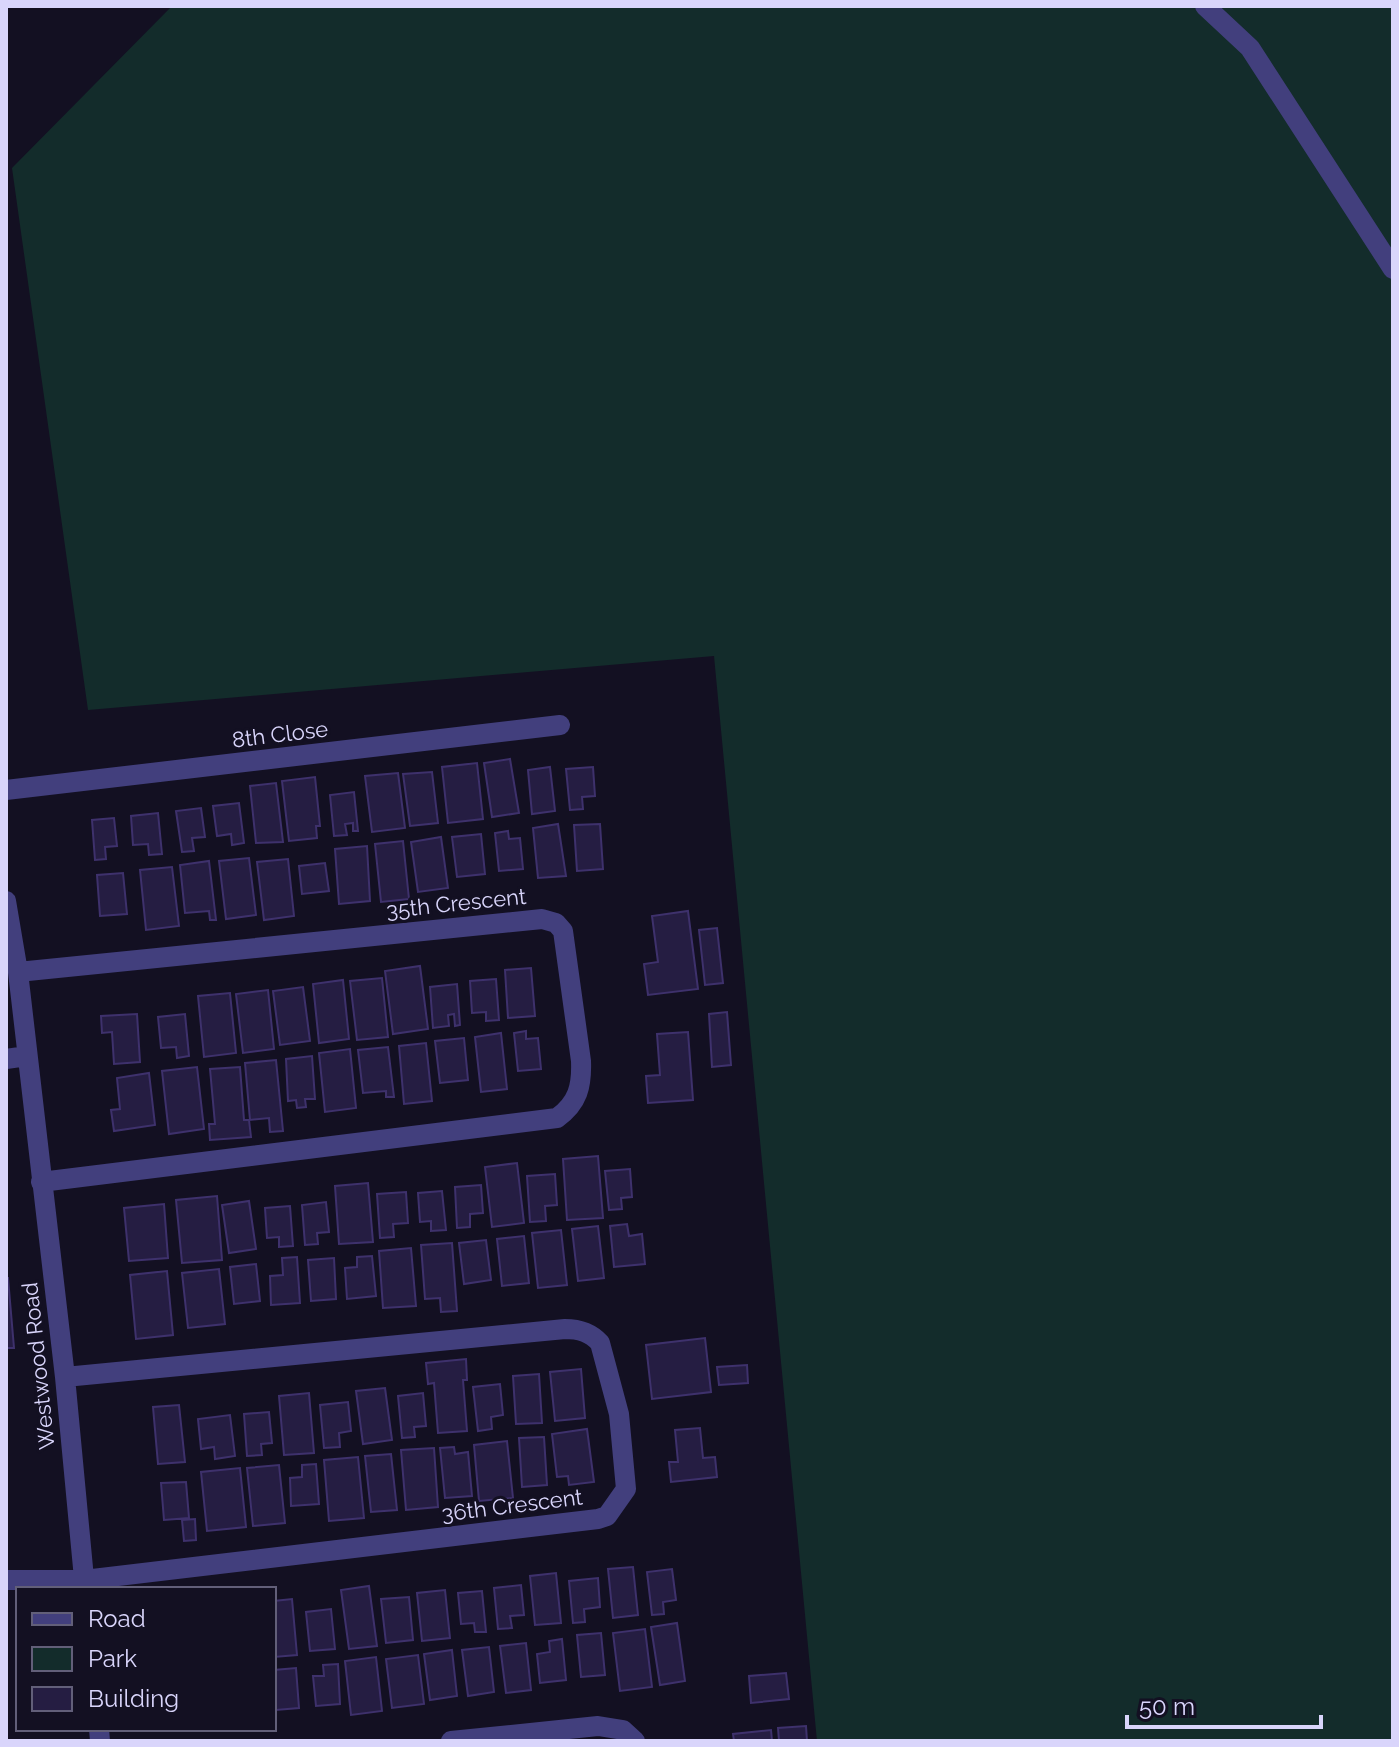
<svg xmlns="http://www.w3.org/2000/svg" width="1399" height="1747" viewBox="0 0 1399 1747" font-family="Raleway,sans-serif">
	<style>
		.green { fill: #132c2b }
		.building { fill: #251d42; stroke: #3e316c; stroke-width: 2 }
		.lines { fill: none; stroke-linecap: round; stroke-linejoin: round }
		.minor { stroke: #423f7d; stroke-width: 20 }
		.labels { text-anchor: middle; stroke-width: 6; stroke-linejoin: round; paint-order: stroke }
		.street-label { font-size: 22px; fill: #d9d5fb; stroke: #131022 }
	</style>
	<rect width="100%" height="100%" fill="#131022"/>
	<!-- green -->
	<path class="green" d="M172 6H1393V1741H817L714 656 88 710 12 168Z"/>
	<!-- building -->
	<path class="building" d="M510 759 519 813 492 817 484 763Z
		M477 763 483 819 448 823 442 767Z
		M550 767 555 811 532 814 528 770Z
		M593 767 595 796 582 797 583 809 570 810 566 769Z
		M432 772 438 823 410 826 403 774Z
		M398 773 405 828 372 832 365 776Z
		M315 777 320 826H316L317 838 289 841 282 781Z
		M276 783 283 842 256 843 250 786Z
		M354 792 358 831H353V823L345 824 347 835 334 836 330 795Z
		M239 803 244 843 232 845 231 834 217 836 213 806Z
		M201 808 205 837 192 838 194 851 182 852 176 811Z
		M158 813 162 854 149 855 148 844 133 845 131 816Z
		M114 818 117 846 105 847 106 859 95 860 92 820Z
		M558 824 566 876 538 878 533 828Z
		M600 824 603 869 577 871 574 825Z
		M508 831 509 839 520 838 523 869 499 871 495 833Z
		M481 834 485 874 457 877 452 837Z
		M441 837 448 888 418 892 411 842Z
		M403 841 409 899 381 902 375 844Z
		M367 846 370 901 339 904 335 849Z
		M249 858 256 915 226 919 219 861Z
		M288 859 294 916 264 920 257 862Z
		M209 861 216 920H210L209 911 185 913 180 865Z
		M325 863 329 891 302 894 299 866Z
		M172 867 179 926 146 930 140 870Z
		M123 873 127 914 100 916 97 875Z
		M688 911 698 989 648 995 644 964 658 962 652 916Z
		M717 928 723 983 705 985 699 930Z
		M420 966 428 1029 393 1034 385 971Z
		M531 968 535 1016 508 1018 505 970Z
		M382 978 388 1037 357 1040 350 981Z
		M496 979 499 1020 486 1021V1012L472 1013 470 981Z
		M343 980 349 1039 319 1043 313 984Z
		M457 984 460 1025 455 1026 454 1014 448 1015 449 1026 433 1028 430 987Z
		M303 987 310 1041 280 1045 273 991Z
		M268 990 274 1049 243 1053 236 994Z
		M230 993 236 1053 204 1057 198 996Z
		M727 1012 731 1065 712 1067 709 1014Z
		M137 1014 140 1062 114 1064 112 1032 102 1033 101 1016Z
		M185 1014 189 1056 177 1058 176 1047 161 1048 158 1017Z
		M526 1031V1039L538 1038 541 1069 518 1071 514 1033Z
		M688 1032 693 1100 648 1103 646 1076 660 1075 657 1034Z
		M501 1033 507 1089 481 1092 475 1037Z
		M464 1038 468 1080 440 1083 435 1041Z
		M426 1043 432 1101 404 1104 399 1046Z
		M388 1047 394 1097H386V1091L363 1093 358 1050Z
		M350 1049 356 1108 325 1112 319 1053Z
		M312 1056 315 1099H305L306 1107 297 1108 296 1100 288 1101 286 1059Z
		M276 1060 283 1131 270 1132 269 1118 250 1120 245 1063Z
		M197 1067 204 1129 169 1134 162 1071Z
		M240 1067 244 1120H249L251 1137 210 1140 209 1124H215L210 1069Z
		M149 1073 155 1125 114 1131 111 1110 120 1109 117 1078Z
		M598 1156 603 1218 567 1220 563 1159Z
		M517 1163 524 1223 492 1227 485 1167Z
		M630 1169 632 1197 621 1198 622 1209 609 1210 605 1171Z
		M555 1174 557 1205 545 1206 546 1221 530 1222 527 1176Z
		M368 1183 373 1242 339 1244 335 1186Z
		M481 1185 483 1213 470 1214V1227L457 1228 455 1187Z
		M442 1191 446 1230 431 1231V1221L420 1222 418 1193Z
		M406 1192 408 1223 393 1224 394 1237 380 1238 377 1194Z
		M217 1196 222 1260 182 1263 176 1200Z
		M249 1201 256 1249 229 1253 222 1205Z
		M326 1202 329 1232 317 1233 318 1244 305 1245 302 1205Z
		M164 1204 168 1258 129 1261 124 1208Z
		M290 1206 293 1246 279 1247V1237L267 1238 265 1208Z
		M627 1224 629 1236 642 1234 645 1264 614 1267 610 1226Z
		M598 1226 604 1278 578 1281 572 1229Z
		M561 1230 567 1285 538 1288 532 1233Z
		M524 1236 529 1283 502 1286 497 1239Z
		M486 1240 491 1280 464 1284 459 1243Z
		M452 1243 457 1311 441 1312 440 1298 425 1299 421 1245Z
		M411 1248 416 1306 383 1308 379 1251Z
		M372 1256 376 1296 347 1299 345 1268 357 1267V1257Z
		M297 1257 300 1303 271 1305 270 1276 283 1275 282 1258Z
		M334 1258 336 1299 311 1301 308 1260Z
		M256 1264 260 1301 234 1304 230 1267Z
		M219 1269 225 1324 188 1328 182 1273Z
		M167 1271 173 1335 136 1339 130 1275Z
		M6 1278H8L14 1348H6Z
		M705 1338 711 1392 652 1399 646 1345Z
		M466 1359 467 1380H463L467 1431 438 1433 434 1383 428 1384 426 1363Z
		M747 1365 748 1383 719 1385 717 1367Z
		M581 1369 585 1418 555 1421 550 1372Z
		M539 1374 542 1423 516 1424 513 1376Z
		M500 1384 503 1415 491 1417 492 1429 478 1431 473 1387Z
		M385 1388 392 1440 363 1444 356 1391Z
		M309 1393 314 1453 284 1455 279 1396Z
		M423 1393 426 1426 414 1427 415 1437 402 1438 398 1396Z
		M348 1402 351 1431 339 1433 340 1447 324 1448 320 1405Z
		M179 1405 185 1462 158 1464 153 1407Z
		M269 1412 272 1443 261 1444 262 1455 247 1456 244 1414Z
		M230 1415 235 1456 215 1459 214 1447 201 1449 198 1419Z
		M700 1428 703 1458 715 1457 717 1477 671 1482 669 1462H678L675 1430Z
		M587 1429 594 1482 569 1485 568 1476 557 1477 552 1434Z
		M544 1437 547 1485 522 1487 519 1438Z
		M507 1441 513 1498 479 1501 474 1445Z
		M454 1447 455 1454 468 1452 472 1496 445 1498 440 1448Z
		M434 1448 438 1507 406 1510 401 1450Z
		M391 1454 397 1510 371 1512 365 1456Z
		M358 1457 364 1518 329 1521 324 1460Z
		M316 1464 319 1504 291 1506 290 1478 302 1477V1465Z
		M279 1465 285 1523 253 1526 247 1468Z
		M240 1468 246 1527 207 1531 201 1472Z
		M186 1482 189 1518 164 1520 161 1483Z
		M195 1519 196 1540 184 1541 182 1520Z
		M633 1567 638 1615 613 1618 608 1569Z
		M672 1569 676 1600 663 1602 664 1614 652 1615 647 1572Z
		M556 1573 561 1623 535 1625 530 1576Z
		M598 1578 600 1607 584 1609 585 1622 573 1623 569 1581Z
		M521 1585 524 1615 510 1616 512 1628 498 1629 494 1588Z
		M369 1586 377 1646 349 1649 341 1590Z
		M445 1590 450 1638 422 1641 417 1593Z
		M482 1591 486 1632H475L474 1623 461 1624 458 1593Z
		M409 1597 413 1640 386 1643 381 1599Z
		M292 1599 297 1655 274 1657V1601Z
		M331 1609 335 1649 310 1651 306 1612Z
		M677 1623 685 1681 660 1685 651 1627Z
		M645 1629 652 1687 620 1691 613 1633Z
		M601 1633 605 1675 581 1677 577 1635Z
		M562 1639 566 1680 540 1683 537 1654 550 1652 549 1641Z
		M526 1643 531 1690 506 1693 500 1646Z
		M489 1647 494 1692 468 1696 462 1650Z
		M452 1650 457 1696 430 1700 424 1654Z
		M418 1655 424 1704 392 1708 386 1659Z
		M376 1657 382 1711 351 1715 345 1661Z
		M338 1664 340 1704 316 1706 313 1676H324L323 1665Z
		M296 1668 299 1708 276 1710 274 1670Z
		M786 1673 789 1699 751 1703 749 1676Z
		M806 1726 807 1741H779L778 1728Z
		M771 1730 772 1741H734L733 1734Z"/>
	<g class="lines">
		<!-- minor -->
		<path class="minor" d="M1205 6 1250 48 1393 269
			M6 790 560 725
			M6 901 18 972 65 1377 85 1589
			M18 972 542 919 556 923 563 931 581 1061C582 1086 578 1103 557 1118L41 1182
			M6 1059 27 1056
			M6 1580H84L598 1519 607 1516 626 1489 619 1414 600 1343C590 1332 579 1329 565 1329L65 1377
			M99 1729 100 1741
			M451 1741 598 1726 623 1730 635 1741"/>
	</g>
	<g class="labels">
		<!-- street labels -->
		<g class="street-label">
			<text transform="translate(280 734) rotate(-7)" y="8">8th Close</text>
			<text transform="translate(456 903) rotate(-6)" y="8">35th Crescent</text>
			<text transform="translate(38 1366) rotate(-96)" y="8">Westwood Road</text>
			<text transform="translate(512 1505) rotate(-7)" y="8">36th Crescent</text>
		</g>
	</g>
	<!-- border -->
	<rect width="1399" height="1747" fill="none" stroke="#d9d5fb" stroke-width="16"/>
	<!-- legend -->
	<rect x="16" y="1587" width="260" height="144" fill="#131022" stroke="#625f79" stroke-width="2"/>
	<rect x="32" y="1613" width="40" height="12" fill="#423f7d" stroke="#625f79" stroke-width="2"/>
	<text x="88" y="1627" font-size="24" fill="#d9d5fb">Road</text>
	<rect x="32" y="1647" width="40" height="24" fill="#132c2b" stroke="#625f79" stroke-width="2"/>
	<text x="88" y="1667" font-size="24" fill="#d9d5fb">Park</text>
	<rect x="32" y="1687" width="40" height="24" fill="#251d42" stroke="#625f79" stroke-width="2"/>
	<text x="88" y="1707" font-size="24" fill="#d9d5fb">Building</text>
	<!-- scale -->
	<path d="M1127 1715v12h194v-12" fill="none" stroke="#d9d5fb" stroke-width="4"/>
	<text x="1139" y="1715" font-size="24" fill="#d9d5fb" stroke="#131022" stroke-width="6" paint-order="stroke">50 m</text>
</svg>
